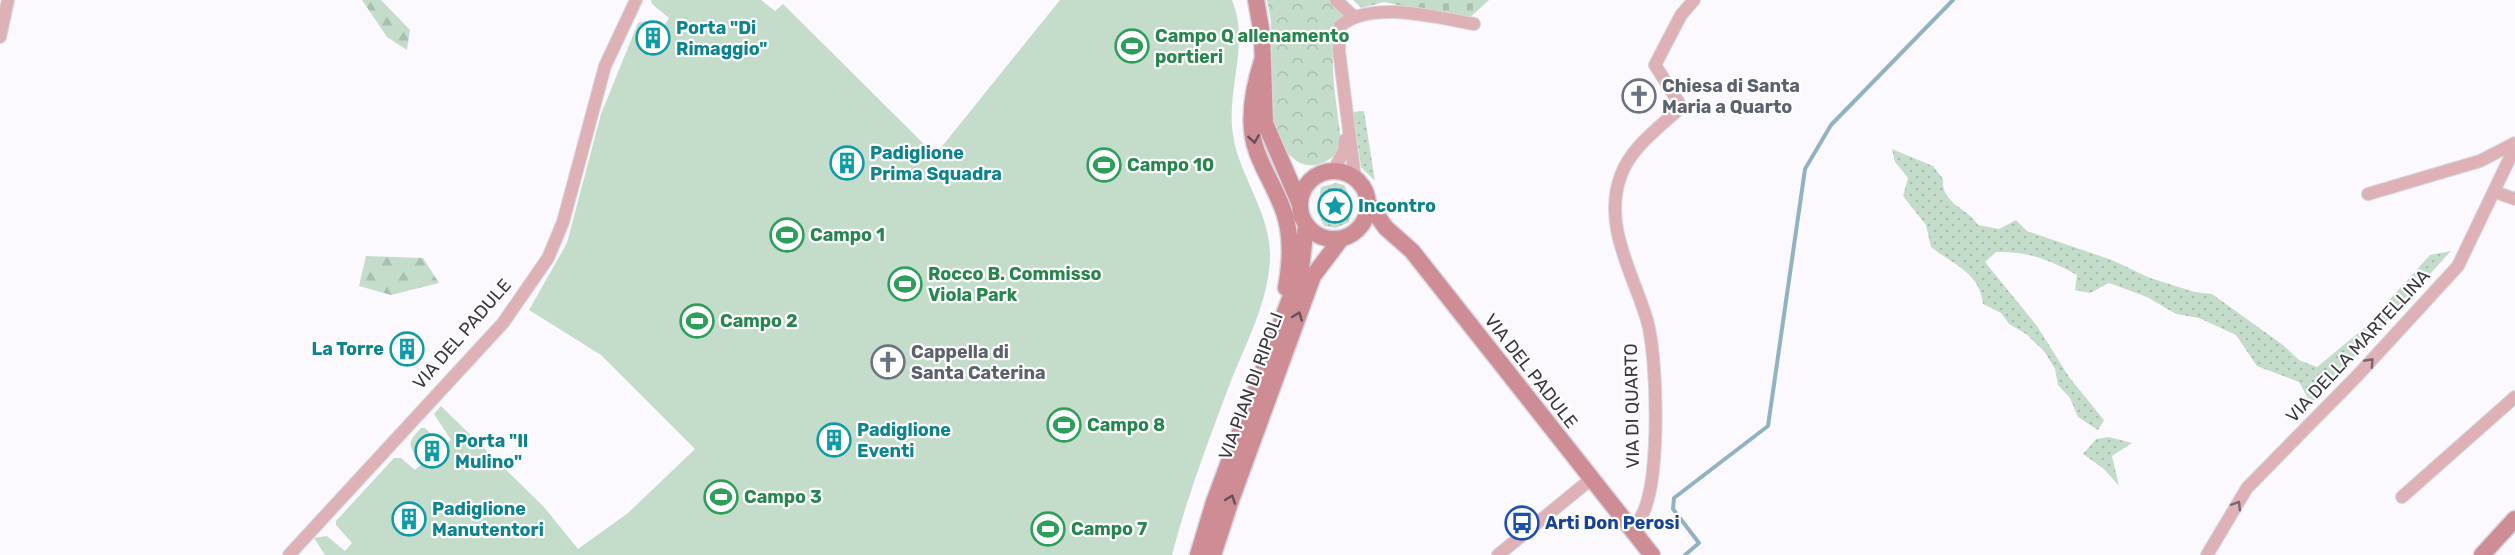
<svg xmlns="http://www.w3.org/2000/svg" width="2515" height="555" viewBox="0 0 2515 555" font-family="Rubik,sans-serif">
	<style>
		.grass { fill: url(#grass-dots) }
		.forest { fill: url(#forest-firs) }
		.cemetery { fill: url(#cemetery-stones) }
		.park { fill: url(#park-crowns) }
		.pitch { fill: #c4ddca }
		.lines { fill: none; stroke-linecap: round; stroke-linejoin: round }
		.stream { stroke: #92b2c3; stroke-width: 4 }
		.minor-casing { stroke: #d8d6dc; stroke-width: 14 }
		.secondary-casing { stroke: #d8d6dc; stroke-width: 19 }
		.minor { stroke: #deb1b6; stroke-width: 12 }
		.secondary { stroke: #ce8d95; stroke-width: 16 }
		.oneway { stroke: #664f59 }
		.oneway2 { stroke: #7c676f }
		.labels { text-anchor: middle; stroke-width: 4.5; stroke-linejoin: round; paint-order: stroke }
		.culture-label { font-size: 18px; font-weight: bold; fill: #0d838f; stroke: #fff; text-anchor: start }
		.leisure-label { font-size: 18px; font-weight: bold; fill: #27864d; stroke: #fff; text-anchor: start }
		.worship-label { font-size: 18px; font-weight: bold; fill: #5b616d; stroke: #fff; text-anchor: start }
		.street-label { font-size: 18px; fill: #3a353f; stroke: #fff }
		.transit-label { font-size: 18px; font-weight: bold; fill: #164399; stroke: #fff; text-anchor: start }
	</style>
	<defs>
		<pattern id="grass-dots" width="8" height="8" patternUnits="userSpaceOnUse" patternTransform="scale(1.5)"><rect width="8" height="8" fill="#c4ddca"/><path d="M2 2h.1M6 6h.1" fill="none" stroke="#a9beaf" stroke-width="1.8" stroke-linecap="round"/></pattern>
		<pattern id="forest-firs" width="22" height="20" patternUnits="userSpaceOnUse" patternTransform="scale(1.5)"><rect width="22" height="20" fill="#c4ddca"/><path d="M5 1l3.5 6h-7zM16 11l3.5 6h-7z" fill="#a9beaf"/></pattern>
		<pattern id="cemetery-stones" width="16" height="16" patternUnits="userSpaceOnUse" patternTransform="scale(1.5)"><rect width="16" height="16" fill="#c4ddca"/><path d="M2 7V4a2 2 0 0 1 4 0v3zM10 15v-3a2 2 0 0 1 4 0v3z" fill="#a9beaf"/></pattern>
		<pattern id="park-crowns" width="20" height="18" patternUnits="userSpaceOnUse" patternTransform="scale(1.5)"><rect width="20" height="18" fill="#c4ddca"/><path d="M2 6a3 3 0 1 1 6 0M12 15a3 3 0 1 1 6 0" fill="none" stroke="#a9beaf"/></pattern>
	</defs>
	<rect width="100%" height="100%" fill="#fbf9fe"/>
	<!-- grass -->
	<path class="grass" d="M1364 111 1375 181 1361 167 1353 112Z
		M1892 149 1933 166 1943 179C1941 204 1967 207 1978 225L1999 229 2016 220 2027 231 2112 260 2150 278 2195 292 2212 294 2283 345 2299 360 2317 367 2363 329 2430 255 2451 251 2311 404 2299 382 2257 366 2236 335 2199 318 2176 314 2147 297 2109 283 2090 293 2075 290 2077 275C2049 260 2028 251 1996 252L1985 262 2037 326 2069 377 2104 420 2098 430 2078 417 2070 398 2058 385 2055 369 2044 351 2026 334 2009 324 2001 313 1983 304C1980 273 1954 265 1931 247L1926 225 1903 196 1908 178 1895 162Z
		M1336 183 1344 185C1351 196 1353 209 1349 222L1336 228 1324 226 1317 211 1321 187Z
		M2109 437 2132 443 2112 456 2119 486 2104 469 2083 454 2096 439Z"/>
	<!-- forest -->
	<path class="forest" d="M362 0H381L410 30 407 50 387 37Z
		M366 256 423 258 439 283 391 295 359 286Z"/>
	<!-- cemetery -->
	<path class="cemetery" d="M1353 0H1489L1467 20 1384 2 1361 8Z"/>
	<!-- park -->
	<path class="park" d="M1267 0H1331L1345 12C1322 40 1338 106 1341 142 1337 154 1332 160 1319 164 1292 172 1279 141 1272 121L1271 21Z"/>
	<!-- pitch -->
	<path class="pitch" d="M651 0H761L775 11 783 4 935 155 1060 0H1232C1249 41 1229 83 1232 126 1235 171 1268 206 1270 252 1271 298 1245 345 1229 386 1208 442 1187 497 1172 555H325L314 538 327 536 345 551 352 543 336 525V521L394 458H401L415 470 422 464C410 446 404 446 421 428H425L443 446 451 440 434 414 441 406 544 507 578 549 628 513 695 449 601 355 529 310 567 243 601 114 638 23 645 21 662 29 669 18 652 4Z"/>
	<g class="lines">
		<!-- stream -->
		<path class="stream" d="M1685 555 1699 543 1673 509 1674 498 1768 426 1805 169 1831 125 1953 0"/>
		<defs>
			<path id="minor" d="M1336 0 1352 15
				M0 37 8 0
				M1333 171 1344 151 1345 140
				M1355 178 1339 51 1340 26C1371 0 1434 17 1474 24
				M2495 192 2515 199
				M2368 194 2480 161 2515 143
				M2402 497 2515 397
				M1632 530C1637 524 1641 518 1644 511 1660 473 1658 360 1647 320 1633 273 1602 225 1621 175 1631 148 1657 129 1678 110L1679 103 1655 65 1681 15 1694 0
				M289 555 503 323 548 258 563 222 605 66 636 0
				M1498 555 1590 480
				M2207 555 2247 488 2357 376 2458 266 2515 147"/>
			<path id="secondary" d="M1256 0 1262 34 1265 123 1299 202
				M1262 61C1253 89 1246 123 1257 152 1265 175 1280 195 1286 219 1292 243 1290 265 1286 288
				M1300 205a34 34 0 1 1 68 0a34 34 0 1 1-68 0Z
				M1368 203 1386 228 1412 251 1652 555
				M1198 555 1214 502 1301 269 1306 226
				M1213 555 1231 500 1313 276 1341 239
				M2482 555 2515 519"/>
		</defs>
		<!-- minor casing -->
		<use href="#minor" class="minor-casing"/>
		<!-- secondary casing -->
		<use href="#secondary" class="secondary-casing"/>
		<!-- minor -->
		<use href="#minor" class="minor"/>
		<!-- secondary -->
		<use href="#secondary" class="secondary"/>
	</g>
	<!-- one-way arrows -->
	<defs><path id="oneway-chevron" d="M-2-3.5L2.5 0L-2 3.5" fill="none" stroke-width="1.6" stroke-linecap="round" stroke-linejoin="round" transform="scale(1.5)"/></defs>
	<g class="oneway">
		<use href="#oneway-chevron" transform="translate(1254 139) rotate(81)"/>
		<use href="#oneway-chevron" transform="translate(1298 316) rotate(-69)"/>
		<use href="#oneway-chevron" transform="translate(1231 499) rotate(-70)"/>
	</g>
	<g class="oneway2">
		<use href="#oneway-chevron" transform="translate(2370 362) rotate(-48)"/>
		<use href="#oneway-chevron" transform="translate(2237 505) rotate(-58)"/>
	</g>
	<!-- icons -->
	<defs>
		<symbol id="building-ring" viewBox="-11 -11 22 22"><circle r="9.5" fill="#fff" stroke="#0f9aa8" stroke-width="1.5"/><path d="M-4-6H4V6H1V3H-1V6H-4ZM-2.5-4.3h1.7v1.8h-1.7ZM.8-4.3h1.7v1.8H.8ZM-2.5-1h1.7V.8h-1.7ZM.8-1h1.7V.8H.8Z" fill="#0f9aa8"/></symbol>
		<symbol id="stadium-ring" viewBox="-11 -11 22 22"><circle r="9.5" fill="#fff" stroke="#2e9e5b" stroke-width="1.5"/><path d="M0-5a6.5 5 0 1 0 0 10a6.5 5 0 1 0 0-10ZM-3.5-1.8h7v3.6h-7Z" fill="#2e9e5b"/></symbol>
		<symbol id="church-ring" viewBox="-11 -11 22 22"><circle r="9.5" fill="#fff" stroke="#6b7280" stroke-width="1.5"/><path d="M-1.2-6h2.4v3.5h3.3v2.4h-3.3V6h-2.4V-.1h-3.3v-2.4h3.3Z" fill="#6b7280"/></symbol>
		<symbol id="sight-ring" viewBox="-11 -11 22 22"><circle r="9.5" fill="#fff" stroke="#0f9aa8" stroke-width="1.5"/><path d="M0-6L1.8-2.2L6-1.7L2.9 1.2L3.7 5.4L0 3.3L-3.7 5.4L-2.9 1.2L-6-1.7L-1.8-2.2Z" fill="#0f9aa8"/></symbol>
		<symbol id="bus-ring" viewBox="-11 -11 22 22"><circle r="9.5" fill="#fff" stroke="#1a4fb4" stroke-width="1.5"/><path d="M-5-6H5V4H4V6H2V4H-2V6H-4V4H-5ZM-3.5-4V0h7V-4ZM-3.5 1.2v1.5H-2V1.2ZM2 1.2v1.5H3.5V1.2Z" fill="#1a4fb4"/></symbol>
	</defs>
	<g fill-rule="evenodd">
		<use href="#building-ring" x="634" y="19" width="38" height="38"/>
		<use href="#stadium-ring" x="1113" y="27" width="38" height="38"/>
		<use href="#church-ring" x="1620" y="77" width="38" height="38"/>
		<use href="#building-ring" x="828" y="144" width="38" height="38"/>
		<use href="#stadium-ring" x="1085" y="146" width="38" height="38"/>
		<use href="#sight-ring" x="1316" y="187" width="38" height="38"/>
		<use href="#stadium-ring" x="768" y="216" width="38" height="38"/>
		<use href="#stadium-ring" x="886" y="265" width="38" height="38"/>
		<use href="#stadium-ring" x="678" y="302" width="38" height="38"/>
		<use href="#building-ring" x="388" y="330" width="38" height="38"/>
		<use href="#church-ring" x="869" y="343" width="38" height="38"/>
		<use href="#stadium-ring" x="1045" y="406" width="38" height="38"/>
		<use href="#building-ring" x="815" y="421" width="38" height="38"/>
		<use href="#building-ring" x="413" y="432" width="38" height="38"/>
		<use href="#stadium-ring" x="702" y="478" width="38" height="38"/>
		<use href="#building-ring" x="390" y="500" width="38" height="38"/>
		<use href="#bus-ring" x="1503" y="504" width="38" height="38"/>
		<use href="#stadium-ring" x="1029" y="510" width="38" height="38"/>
	</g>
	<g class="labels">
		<!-- culture labels -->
		<g class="culture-label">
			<text x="676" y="34">Porta "Di<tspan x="676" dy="21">Rimaggio"</tspan></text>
			<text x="870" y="159">Padiglione<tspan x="870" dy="21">Prima Squadra</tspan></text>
			<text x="1358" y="212">Incontro</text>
			<text x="384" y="355" text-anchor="end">La Torre</text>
			<text x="857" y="436">Padiglione<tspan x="857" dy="21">Eventi</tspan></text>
			<text x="455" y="447">Porta "Il<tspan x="455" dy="21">Mulino"</tspan></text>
			<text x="432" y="515">Padiglione<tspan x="432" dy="21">Manutentori</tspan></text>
		</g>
		<!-- leisure labels -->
		<g class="leisure-label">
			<text x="1155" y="42">Campo Q allenamento<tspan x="1155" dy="21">portieri</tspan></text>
			<text x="1127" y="171">Campo 10</text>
			<text x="810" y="241">Campo 1</text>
			<text x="928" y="280">Rocco B. Commisso<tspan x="928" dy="21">Viola Park</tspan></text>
			<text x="720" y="327">Campo 2</text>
			<text x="1087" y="431">Campo 8</text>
			<text x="744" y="503">Campo 3</text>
			<text x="1071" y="535">Campo 7</text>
		</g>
		<!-- worship labels -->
		<g class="worship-label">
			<text x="1662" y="92">Chiesa di Santa<tspan x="1662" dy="21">Maria a Quarto</tspan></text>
			<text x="911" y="358">Cappella di<tspan x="911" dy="21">Santa Caterina</tspan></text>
		</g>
		<!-- street labels -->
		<g class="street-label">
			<text transform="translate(462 334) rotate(-49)" y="6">VIA DEL PADULE</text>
			<text transform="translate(2358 346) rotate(-47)" y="6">VIA DELLA MARTELLINA</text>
			<text transform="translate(1531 371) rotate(52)" y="6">VIA DEL PADULE</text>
			<text transform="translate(1251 386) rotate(-70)" y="6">VIA PIAN DI RIPOLI</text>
			<text transform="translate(1632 406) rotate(-91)" y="6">VIA DI QUARTO</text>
		</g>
		<!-- transit labels -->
		<g class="transit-label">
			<text x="1545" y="529">Arti Don Perosi</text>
		</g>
	</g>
</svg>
